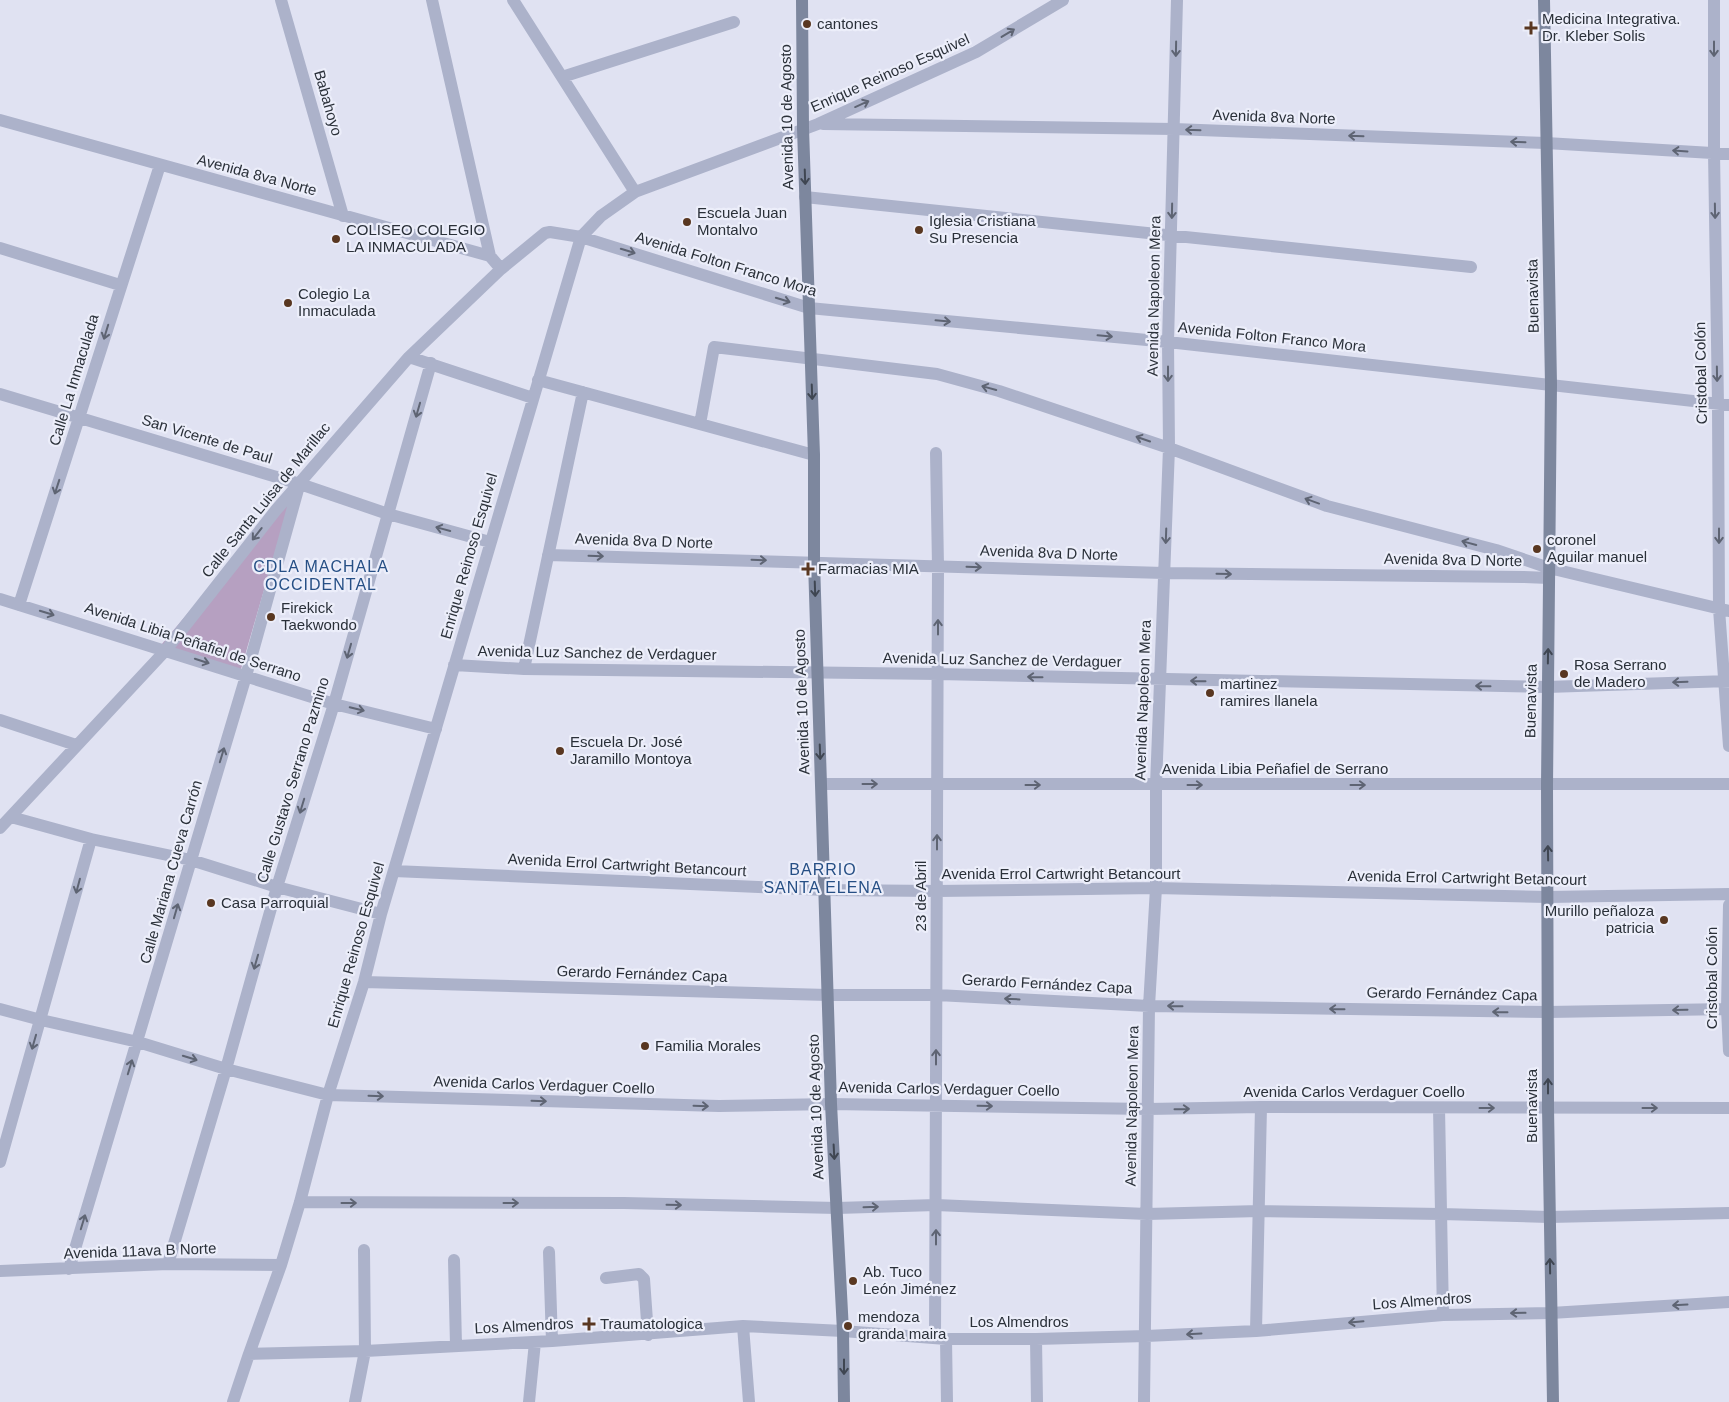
<svg xmlns="http://www.w3.org/2000/svg" width="1729" height="1402" viewBox="0 0 1729 1402" font-family="Arial,sans-serif">
	<style>
		.green { fill: #b6a0c1 }
		.lines { fill: none; stroke-linecap: round; stroke-linejoin: round }
		.street { stroke: #acb2ca; stroke-width: 12 }
		.secondary { stroke: #7d879e; stroke-width: 12 }
		.oneway { stroke: #5e6473 }
		.oneway2 { stroke: #3f4652 }
		.poi-dot { fill: #593721; stroke: #eceefa; stroke-width: 2 }
		.labels { text-anchor: middle; stroke-width: 4.5; stroke-linejoin: round; paint-order: stroke }
		.poi-label { font-size: 15px; fill: #2a3039; stroke: #eceefa; text-anchor: start }
		.street-label { font-size: 15px; fill: #2a3039; stroke: #eceefa }
		.neighbourhood-label { font-size: 16px; letter-spacing: 1px; fill: #264f85; stroke: #eceefa }
	</style>
	<rect width="100%" height="100%" fill="#e0e2f2"/>
	<!-- green -->
	<path class="green" d="M294 487 239 676 156 651Z"/>
	<g class="lines">
		<!-- street -->
		<path class="street" d="M281 0 343 216
			M432 0 490 256
			M513 0 635 192
			M1714 0V153L1718 404 1719 609 1729 746
			M562 77 734 22
			M0 120 490 256 501 269
			M823 124 1174 129 1546 143 1729 154
			M805 197 1471 267
			M0 248 120 285
			M409 357 533 398
			M538 380 814 455
			M0 394 300 484 388 514 490 542
			M700 424 714 347 937 374 999 391 1169 448 1327 506 1496 550 1549 568 1729 611
			M548 555 1164 573 1523 577 1549 578
			M0 599 334 704 436 729
			M19 605 160 165
			M454 665 524 669 938 674 1547 687 1729 681
			M524 669 583 392
			M0 720 76 745
			M821 784H1729
			M11 817 91 839 191 860 277 887 381 914
			M0 828 166 650 276 510 409 357 501 269 545 233 550 232 581 237 809 308 1168 342 1729 405
			M394 871 825 890 937 891 1156 888 1548 897 1729 894
			M1729 905 1727 1009 1729 1051
			M364 982 828 995H937L1149 1006 1548 1012 1729 1009
			M0 1009 41 1020 138 1042 226 1069 328 1095 719 1106 831 1104 1148 1109 1261 1107 1729 1108
			M1439 1108 1443 1315
			M0 1162 91 839
			M300 1202 624 1203 837 1208 936 1205 1147 1214 1259 1211 1441 1214 1549 1217 1729 1213
			M549 1252 552 1341
			M454 1260 456 1345
			M168 1264 226 1069 277 887 334 704 431 363
			M69 1269 246 676 299 486
			M0 1271 168 1264 281 1265
			M606 1278 639 1274 644 1279 648 1335
			M743 1326 749 1402
			M1256 1331 1261 1107
			M935 1338 938 566 936 453
			M946 1339 947 1402
			M1036 1339 1037 1402
			M249 1354 365 1351 552 1341 743 1326 843 1331 946 1339H1036L1146 1336 1256 1331 1443 1315 1551 1313 1729 1302
			M233 1402 249 1354 281 1265 300 1202 328 1095 364 982 381 914 581 237 601 216 635 192 818 124 976 52 1063 0
			M355 1402 365 1351 364 1250
			M529 1402 535 1342
			M1144 1402 1149 1006 1156 888V785L1169 448 1168 342 1177 0"/>
		<!-- secondary -->
		<path class="secondary" d="M802 0 803 128 814 455V562L831 1104 843 1331 844 1402
			M1544 0 1551 384 1547 785 1548 1108 1553 1402"/>
	</g>
	<!-- one-way arrows -->
	<defs><path id="oneway-shaft" d="M-6 0H5M1.5-3L5.5 0L1.5 3" fill="none" stroke-width="1.6" stroke-linecap="round" stroke-linejoin="round" transform="scale(1.25)"/></defs>
	<g class="oneway">
		<use href="#oneway-shaft" transform="translate(1008 33) rotate(-31)"/>
		<use href="#oneway-shaft" transform="translate(1176 49) rotate(91)"/>
		<use href="#oneway-shaft" transform="translate(1714 49) rotate(90)"/>
		<use href="#oneway-shaft" transform="translate(862 104) rotate(-24)"/>
		<use href="#oneway-shaft" transform="translate(1193 130) rotate(-178)"/>
		<use href="#oneway-shaft" transform="translate(1356 136) rotate(-178)"/>
		<use href="#oneway-shaft" transform="translate(1518 142) rotate(-178)"/>
		<use href="#oneway-shaft" transform="translate(1680 151) rotate(-176)"/>
		<use href="#oneway-shaft" transform="translate(1172 211) rotate(91)"/>
		<use href="#oneway-shaft" transform="translate(1715 211) rotate(89)"/>
		<use href="#oneway-shaft" transform="translate(628 251) rotate(17)"/>
		<use href="#oneway-shaft" transform="translate(783 300) rotate(17)"/>
		<use href="#oneway-shaft" transform="translate(943 321) rotate(5)"/>
		<use href="#oneway-shaft" transform="translate(106 332) rotate(107)"/>
		<use href="#oneway-shaft" transform="translate(1105 336) rotate(5)"/>
		<use href="#oneway-shaft" transform="translate(1168 374) rotate(90)"/>
		<use href="#oneway-shaft" transform="translate(1717 374) rotate(89)"/>
		<use href="#oneway-shaft" transform="translate(989 388) rotate(-165)"/>
		<use href="#oneway-shaft" transform="translate(418 410) rotate(106)"/>
		<use href="#oneway-shaft" transform="translate(1143 439) rotate(-161)"/>
		<use href="#oneway-shaft" transform="translate(57 487) rotate(108)"/>
		<use href="#oneway-shaft" transform="translate(1312 501) rotate(-160)"/>
		<use href="#oneway-shaft" transform="translate(443 529) rotate(-165)"/>
		<use href="#oneway-shaft" transform="translate(257 534) rotate(128)"/>
		<use href="#oneway-shaft" transform="translate(1166 536) rotate(92)"/>
		<use href="#oneway-shaft" transform="translate(1719 536) rotate(90)"/>
		<use href="#oneway-shaft" transform="translate(1469 543) rotate(-165)"/>
		<use href="#oneway-shaft" transform="translate(596 556) rotate(2)"/>
		<use href="#oneway-shaft" transform="translate(759 560) rotate(2)"/>
		<use href="#oneway-shaft" transform="translate(974 567) rotate(2)"/>
		<use href="#oneway-shaft" transform="translate(1224 574) rotate(1)"/>
		<use href="#oneway-shaft" transform="translate(47 613) rotate(17)"/>
		<use href="#oneway-shaft" transform="translate(938 627) rotate(-90)"/>
		<use href="#oneway-shaft" transform="translate(349 651) rotate(106)"/>
		<use href="#oneway-shaft" transform="translate(202 661) rotate(18)"/>
		<use href="#oneway-shaft" transform="translate(1035 677) rotate(-179)"/>
		<use href="#oneway-shaft" transform="translate(1198 681) rotate(-179)"/>
		<use href="#oneway-shaft" transform="translate(1680 682) rotate(178)"/>
		<use href="#oneway-shaft" transform="translate(1483 686) rotate(-179)"/>
		<use href="#oneway-shaft" transform="translate(357 709) rotate(14)"/>
		<use href="#oneway-shaft" transform="translate(222 755) rotate(-73)"/>
		<use href="#oneway-shaft" transform="translate(870 784)"/>
		<use href="#oneway-shaft" transform="translate(1033 785)"/>
		<use href="#oneway-shaft" transform="translate(1195 785)"/>
		<use href="#oneway-shaft" transform="translate(1358 785)"/>
		<use href="#oneway-shaft" transform="translate(302 806) rotate(107)"/>
		<use href="#oneway-shaft" transform="translate(937 842) rotate(-90)"/>
		<use href="#oneway-shaft" transform="translate(78 886) rotate(105)"/>
		<use href="#oneway-shaft" transform="translate(176 911) rotate(-74)"/>
		<use href="#oneway-shaft" transform="translate(256 962) rotate(106)"/>
		<use href="#oneway-shaft" transform="translate(1012 999) rotate(-177)"/>
		<use href="#oneway-shaft" transform="translate(1175 1006) rotate(-179)"/>
		<use href="#oneway-shaft" transform="translate(1337 1009) rotate(-179)"/>
		<use href="#oneway-shaft" transform="translate(1680 1010) rotate(179)"/>
		<use href="#oneway-shaft" transform="translate(1500 1012) rotate(-179)"/>
		<use href="#oneway-shaft" transform="translate(34 1042) rotate(106)"/>
		<use href="#oneway-shaft" transform="translate(936 1057) rotate(-90)"/>
		<use href="#oneway-shaft" transform="translate(190 1058) rotate(17)"/>
		<use href="#oneway-shaft" transform="translate(130 1067) rotate(-73)"/>
		<use href="#oneway-shaft" transform="translate(376 1096) rotate(2)"/>
		<use href="#oneway-shaft" transform="translate(539 1101) rotate(2)"/>
		<use href="#oneway-shaft" transform="translate(701 1106) rotate(2)"/>
		<use href="#oneway-shaft" transform="translate(985 1106) rotate(1)"/>
		<use href="#oneway-shaft" transform="translate(1487 1108)"/>
		<use href="#oneway-shaft" transform="translate(1650 1108)"/>
		<use href="#oneway-shaft" transform="translate(1182 1109) rotate(-1)"/>
		<use href="#oneway-shaft" transform="translate(349 1203)"/>
		<use href="#oneway-shaft" transform="translate(511 1203)"/>
		<use href="#oneway-shaft" transform="translate(674 1205) rotate(1)"/>
		<use href="#oneway-shaft" transform="translate(871 1207) rotate(-2)"/>
		<use href="#oneway-shaft" transform="translate(83 1222) rotate(-73)"/>
		<use href="#oneway-shaft" transform="translate(936 1237) rotate(-90)"/>
		<use href="#oneway-shaft" transform="translate(1680 1305) rotate(177)"/>
		<use href="#oneway-shaft" transform="translate(1518 1313) rotate(179)"/>
		<use href="#oneway-shaft" transform="translate(1356 1322) rotate(175)"/>
		<use href="#oneway-shaft" transform="translate(1194 1334) rotate(177)"/>
	</g>
	<g class="oneway2">
		<use href="#oneway-shaft" transform="translate(805 177) rotate(88)"/>
		<use href="#oneway-shaft" transform="translate(812 392) rotate(88)"/>
		<use href="#oneway-shaft" transform="translate(815 589) rotate(88)"/>
		<use href="#oneway-shaft" transform="translate(1548 656) rotate(-89)"/>
		<use href="#oneway-shaft" transform="translate(820 752) rotate(88)"/>
		<use href="#oneway-shaft" transform="translate(1548 853) rotate(-91)"/>
		<use href="#oneway-shaft" transform="translate(1548 1086) rotate(-90)"/>
		<use href="#oneway-shaft" transform="translate(834 1152) rotate(87)"/>
		<use href="#oneway-shaft" transform="translate(1550 1266) rotate(-91)"/>
		<use href="#oneway-shaft" transform="translate(844 1367) rotate(90)"/>
	</g>
	<!-- markers -->
	<g class="poi-dot">
		<circle cx="807" cy="24" r="5"/>
		<path d="M1528.5 20.5h5v5h5v5h-5v5h-5v-5h-5v-5h5z"/>
		<circle cx="687" cy="222" r="5"/>
		<circle cx="919" cy="230" r="5"/>
		<circle cx="336" cy="239" r="5"/>
		<circle cx="288" cy="303" r="5"/>
		<circle cx="1537" cy="549" r="5"/>
		<path d="M805.5 561.5h5v5h5v5h-5v5h-5v-5h-5v-5h5z"/>
		<circle cx="271" cy="617" r="5"/>
		<circle cx="1564" cy="674" r="5"/>
		<circle cx="1210" cy="693" r="5"/>
		<circle cx="560" cy="751" r="5"/>
		<circle cx="211" cy="903" r="5"/>
		<circle cx="1664" cy="920" r="5"/>
		<circle cx="645" cy="1046" r="5"/>
		<circle cx="853" cy="1281" r="5"/>
		<path d="M586.5 1316.5h5v5h5v5h-5v5h-5v-5h-5v-5h5z"/>
		<circle cx="848" cy="1326" r="5"/>
	</g>
	<g class="labels">
		<!-- poi labels -->
		<g class="poi-label">
			<text x="1542" y="24">Medicina Integrativa.<tspan x="1542" dy="17">Dr. Kleber Solis</tspan></text>
			<text x="817" y="29">cantones</text>
			<text x="697" y="218">Escuela Juan<tspan x="697" dy="17">Montalvo</tspan></text>
			<text x="929" y="226">Iglesia Cristiana<tspan x="929" dy="17">Su Presencia</tspan></text>
			<text x="346" y="235">COLISEO COLEGIO<tspan x="346" dy="17">LA INMACULADA</tspan></text>
			<text x="298" y="299">Colegio La<tspan x="298" dy="17">Inmaculada</tspan></text>
			<text x="1547" y="545">coronel<tspan x="1547" dy="17">Aguilar manuel</tspan></text>
			<text x="818" y="574">Farmacias MIA</text>
			<text x="281" y="613">Firekick<tspan x="281" dy="17">Taekwondo</tspan></text>
			<text x="1574" y="670">Rosa Serrano<tspan x="1574" dy="17">de Madero</tspan></text>
			<text x="1220" y="689">martinez<tspan x="1220" dy="17">ramires llanela</tspan></text>
			<text x="570" y="747">Escuela Dr. José<tspan x="570" dy="17">Jaramillo Montoya</tspan></text>
			<text x="221" y="908">Casa Parroquial</text>
			<text x="1654" y="916" text-anchor="end">Murillo peñaloza<tspan x="1654" dy="17">patricia</tspan></text>
			<text x="655" y="1051">Familia Morales</text>
			<text x="863" y="1277">Ab. Tuco<tspan x="863" dy="17">León Jiménez</tspan></text>
			<text x="858" y="1322">mendoza<tspan x="858" dy="17">granda maira</tspan></text>
			<text x="600" y="1329">Traumatologica</text>
		</g>
		<!-- street labels -->
		<g class="street-label">
			<text transform="translate(890 73) rotate(-24)" y="5">Enrique Reinoso Esquivel</text>
			<text transform="translate(328 103) rotate(74)" y="5">Babahoyo</text>
			<text transform="translate(787 117) rotate(-91)" y="5">Avenida 10 de Agosto</text>
			<text transform="translate(1274 117) rotate(2)" y="5">Avenida 8va Norte</text>
			<text transform="translate(257 175) rotate(15)" y="5">Avenida 8va Norte</text>
			<text transform="translate(726 264) rotate(17)" y="5">Avenida Folton Franco Mora</text>
			<text transform="translate(1154 296) rotate(-89)" y="5">Avenida Napoleon Mera</text>
			<text transform="translate(1533 296) rotate(-91)" y="5">Buenavista</text>
			<text transform="translate(1272 337) rotate(6)" y="5">Avenida Folton Franco Mora</text>
			<text transform="translate(1701 373) rotate(-91)" y="5">Cristobal Colón</text>
			<text transform="translate(74 380) rotate(-73)" y="5">Calle La Inmaculada</text>
			<text transform="translate(207 439) rotate(17)" y="5">San Vicente de Paul</text>
			<text transform="translate(266 500) rotate(-51)" y="5">Calle Santa Luisa de Marillac</text>
			<text transform="translate(644 541) rotate(2)" y="5">Avenida 8va D Norte</text>
			<text transform="translate(1049 553) rotate(2)" y="5">Avenida 8va D Norte</text>
			<text transform="translate(469 556) rotate(-74)" y="5">Enrique Reinoso Esquivel</text>
			<text transform="translate(1453 560) rotate(1)" y="5">Avenida 8va D Norte</text>
			<text transform="translate(193 642) rotate(18)" y="5">Avenida Libia Peñafiel de Serrano</text>
			<text transform="translate(597 653) rotate(1)" y="5">Avenida Luz Sanchez de Verdaguer</text>
			<text transform="translate(1002 660) rotate(1)" y="5">Avenida Luz Sanchez de Verdaguer</text>
			<text transform="translate(1143 700) rotate(-88)" y="5">Avenida Napoleon Mera</text>
			<text transform="translate(1531 701) rotate(-89)" y="5">Buenavista</text>
			<text transform="translate(802 702) rotate(-92)" y="5">Avenida 10 de Agosto</text>
			<text x="1275" y="774">Avenida Libia Peñafiel de Serrano</text>
			<text transform="translate(293 780) rotate(-73)" y="5">Calle Gustavo Serrano Pazmino</text>
			<text transform="translate(627 865) rotate(3)" y="5">Avenida Errol Cartwright Betancourt</text>
			<text transform="translate(171 872) rotate(-74)" y="5">Calle Mariana Cueva Carrón</text>
			<text x="1061" y="879">Avenida Errol Cartwright Betancourt</text>
			<text transform="translate(1467 878) rotate(1)" y="5">Avenida Errol Cartwright Betancourt</text>
			<text transform="translate(921 896) rotate(-90)" y="5">23 de Abril</text>
			<text transform="translate(356 945) rotate(-74)" y="5">Enrique Reinoso Esquivel</text>
			<text transform="translate(642 974) rotate(2)" y="5">Gerardo Fernández Capa</text>
			<text transform="translate(1712 978) rotate(-90)" y="5">Cristobal Colón</text>
			<text transform="translate(1047 984) rotate(3)" y="5">Gerardo Fernández Capa</text>
			<text transform="translate(1452 994) rotate(1)" y="5">Gerardo Fernández Capa</text>
			<text transform="translate(544 1085) rotate(2)" y="5">Avenida Carlos Verdaguer Coello</text>
			<text transform="translate(949 1089) rotate(1)" y="5">Avenida Carlos Verdaguer Coello</text>
			<text x="1354" y="1097">Avenida Carlos Verdaguer Coello</text>
			<text transform="translate(1132 1106) rotate(-89)" y="5">Avenida Napoleon Mera</text>
			<text transform="translate(1532 1106) rotate(-90)" y="5">Buenavista</text>
			<text transform="translate(816 1107) rotate(-92)" y="5">Avenida 10 de Agosto</text>
			<text transform="translate(140 1251) rotate(-2)" y="5">Avenida 11ava B Norte</text>
			<text transform="translate(1422 1301) rotate(-4)" y="5">Los Almendros</text>
			<text x="1019" y="1327">Los Almendros</text>
			<text transform="translate(524 1326) rotate(-3)" y="5">Los Almendros</text>
		</g>
		<!-- neighbourhood labels -->
		<g class="neighbourhood-label">
			<text x="321" y="572">CDLA MACHALA<tspan x="321" dy="18">OCCIDENTAL</tspan></text>
			<text x="823" y="875">BARRIO<tspan x="823" dy="18">SANTA ELENA</tspan></text>
		</g>
	</g>
</svg>
